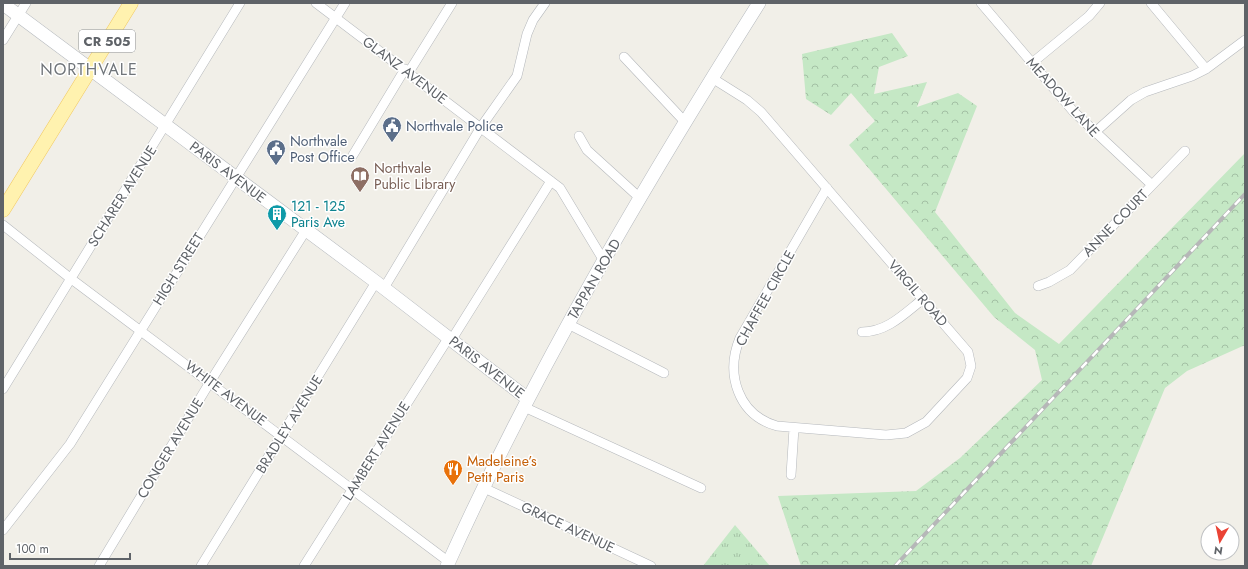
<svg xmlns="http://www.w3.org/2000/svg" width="1248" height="569" viewBox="0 0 1248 569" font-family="Jost,sans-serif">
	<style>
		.forest { fill: url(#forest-crowns) }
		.park { fill: url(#park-tufts) }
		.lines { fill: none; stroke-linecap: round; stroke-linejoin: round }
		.street-casing { stroke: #b5b8bc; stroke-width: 10 }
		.secondary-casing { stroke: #b6babf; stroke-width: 14 }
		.primary-casing { stroke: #f2c960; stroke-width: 15 }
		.street { stroke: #fff; stroke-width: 9 }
		.secondary { stroke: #fff; stroke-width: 13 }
		.primary { stroke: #fff2af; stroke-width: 14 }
		.rail-casing { stroke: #b6b7b8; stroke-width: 4 }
		.rail { stroke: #fff; stroke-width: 2.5; stroke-dasharray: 8; stroke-linecap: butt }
		.labels { text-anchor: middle; stroke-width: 3; stroke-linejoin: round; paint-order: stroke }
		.shield { fill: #fff; stroke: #8f9295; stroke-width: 1 }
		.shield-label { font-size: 13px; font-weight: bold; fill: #5f6368 }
		.street-label { font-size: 14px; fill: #5f6368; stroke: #fff }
		.service-label { font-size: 14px; fill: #4e5e75; stroke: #fff; text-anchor: start }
		.education-label { font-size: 14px; fill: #785e54; stroke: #fff; text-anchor: start }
		.culture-label { font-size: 14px; fill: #0d838f; stroke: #fff; text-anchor: start }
		.food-label { font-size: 14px; fill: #c56008; stroke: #fff; text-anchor: start }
		.quarter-label { font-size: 16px; letter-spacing: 1px; fill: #70757a; stroke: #fff }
	</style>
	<defs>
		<pattern id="forest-crowns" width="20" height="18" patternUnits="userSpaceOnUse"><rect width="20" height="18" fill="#c5e8c5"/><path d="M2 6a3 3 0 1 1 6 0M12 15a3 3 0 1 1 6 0" fill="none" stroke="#a3c0a4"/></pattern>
		<pattern id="park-tufts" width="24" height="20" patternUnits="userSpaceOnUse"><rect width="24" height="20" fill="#c5e8c5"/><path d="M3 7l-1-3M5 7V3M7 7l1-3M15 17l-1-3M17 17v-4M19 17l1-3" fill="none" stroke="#a3c0a4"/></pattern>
	</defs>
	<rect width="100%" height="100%" fill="#f1efe8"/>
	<!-- forest -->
	<path class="forest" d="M892 33 908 56 879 67 874 94 927 82 917 107 958 93 977 106 935 212 1015 313 1059 344 1245 153V345L1187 371 1165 388 1091 566H801L778 496 916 491 960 458 1042 380 1035 350 994 317 849 145 875 121 851 93 831 115 806 99 802 54Z"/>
	<!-- park -->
	<path class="park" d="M735 525 770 566H703Z"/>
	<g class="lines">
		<defs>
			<path id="street" d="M316 3 560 188 604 261
				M981 3 1073 111 1152 185
				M1151 3 1206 69
				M3 40 26 3
				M624 57 685 122
				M1032 63 1089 16 1100 3
				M409 72 452 3
				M712 78 747 100 761 112 968 352 971 366 967 378 926 422 906 433 886 435 777 426C738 415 725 374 740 338L827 188
				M1094 133 1131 100 1145 92 1192 76 1206 69 1245 40
				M579 136 587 150 641 199
				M353 155 405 69
				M3 225 70 278 449 562
				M1038 286 1049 282 1070 270 1185 151
				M384 288 481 127 517 76 527 34 533 20 545 3
				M568 324 664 373
				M862 332C887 332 904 314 923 299
				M452 339 551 181
				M3 389 240 3
				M524 407 701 488
				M791 475 794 428
				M484 488 651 566
				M3 530 70 444 345 3
				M99 566 210 382 306 230
				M201 566 376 282
				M304 566 449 337"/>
			<path id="secondary" d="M3 4 376 282 528 399
				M447 566C535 370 645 184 759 3"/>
			<path id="primary" d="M3 210 131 3"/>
		</defs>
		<!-- street casing -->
		<use href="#street" class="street-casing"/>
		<!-- secondary casing -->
		<use href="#secondary" class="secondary-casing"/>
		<!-- primary casing -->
		<use href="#primary" class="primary-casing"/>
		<!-- street -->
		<use href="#street" class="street"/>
		<!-- secondary -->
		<use href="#secondary" class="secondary"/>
		<!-- primary -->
		<use href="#primary" class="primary"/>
		<defs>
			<path id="rail" d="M895 566 1245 194"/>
		</defs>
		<!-- rail casing -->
		<use href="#rail" class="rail-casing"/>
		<!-- rail -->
		<use href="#rail" class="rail"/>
	</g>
	<!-- icons -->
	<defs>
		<symbol id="civic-pin" viewBox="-11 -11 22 30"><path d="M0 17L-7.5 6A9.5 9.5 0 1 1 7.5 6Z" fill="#5c6f8a" stroke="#fff"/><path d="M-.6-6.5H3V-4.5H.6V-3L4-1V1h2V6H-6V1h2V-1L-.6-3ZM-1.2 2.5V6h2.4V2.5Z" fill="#fff"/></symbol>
		<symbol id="library-pin" viewBox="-11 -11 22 30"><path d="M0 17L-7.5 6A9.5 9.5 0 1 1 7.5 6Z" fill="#8d6e63" stroke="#fff"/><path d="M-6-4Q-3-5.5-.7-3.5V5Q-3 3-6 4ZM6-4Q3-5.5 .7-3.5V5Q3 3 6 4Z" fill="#fff"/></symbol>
		<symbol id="building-pin" viewBox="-11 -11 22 30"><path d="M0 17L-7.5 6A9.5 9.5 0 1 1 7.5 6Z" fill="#0f9aa8" stroke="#fff"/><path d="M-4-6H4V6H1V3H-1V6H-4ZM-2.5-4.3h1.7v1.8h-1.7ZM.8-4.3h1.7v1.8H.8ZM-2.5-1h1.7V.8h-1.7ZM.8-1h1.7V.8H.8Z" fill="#fff"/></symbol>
		<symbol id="restaurant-pin" viewBox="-11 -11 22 30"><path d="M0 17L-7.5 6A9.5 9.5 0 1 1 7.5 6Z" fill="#e8710a" stroke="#fff"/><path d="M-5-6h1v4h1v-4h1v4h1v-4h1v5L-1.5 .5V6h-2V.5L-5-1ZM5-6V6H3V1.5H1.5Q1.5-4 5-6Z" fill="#fff"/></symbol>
	</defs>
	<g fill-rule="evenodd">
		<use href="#civic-pin" x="381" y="115" width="22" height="30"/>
		<use href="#civic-pin" x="265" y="138" width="22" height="30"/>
		<use href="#library-pin" x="349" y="165" width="22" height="30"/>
		<use href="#building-pin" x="266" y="203" width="22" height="30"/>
		<use href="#restaurant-pin" x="442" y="458" width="22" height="30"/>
	</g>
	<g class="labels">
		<!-- shield labels -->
		<rect class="shield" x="79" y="30" width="56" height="22" rx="3"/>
		<g class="shield-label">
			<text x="107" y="46">CR 505</text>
		</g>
		<!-- street labels -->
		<g class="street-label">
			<text transform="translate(405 70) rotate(37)" y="5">GLANZ AVENUE</text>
			<text transform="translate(1063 97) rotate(48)" y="5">MEADOW LANE</text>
			<text transform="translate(228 172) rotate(37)" y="5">PARIS AVENUE</text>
			<text transform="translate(122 196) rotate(-58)" y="5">SCHARER AVENUE</text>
			<text transform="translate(1115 223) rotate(-46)" y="5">ANNE COURT</text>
			<text transform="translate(178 269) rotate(-58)" y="5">HIGH STREET</text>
			<text transform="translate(594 279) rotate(-60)" y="5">TAPPAN ROAD</text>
			<text transform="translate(918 293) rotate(49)" y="5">VIRGIL ROAD</text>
			<text transform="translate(765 298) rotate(-61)" y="5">CHAFFEE CIRCLE</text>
			<text transform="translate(487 367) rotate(38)" y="5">PARIS AVENUE</text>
			<text transform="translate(226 393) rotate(37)" y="5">WHITE AVENUE</text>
			<text transform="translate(289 424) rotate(-58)" y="5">BRADLEY AVENUE</text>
			<text transform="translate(170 448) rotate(-59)" y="5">CONGER AVENUE</text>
			<text transform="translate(376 451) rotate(-58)" y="5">LAMBERT AVENUE</text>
			<text transform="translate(568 527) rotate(25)" y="5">GRACE AVENUE</text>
		</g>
		<!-- service labels -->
		<g class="service-label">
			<text x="406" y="131">Northvale Police</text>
			<text x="290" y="146">Northvale<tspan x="290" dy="16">Post Office</tspan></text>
		</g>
		<!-- education labels -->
		<g class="education-label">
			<text x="374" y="173">Northvale<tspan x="374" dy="16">Public Library</tspan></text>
		</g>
		<!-- culture labels -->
		<g class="culture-label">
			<text x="291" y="211">121 - 125<tspan x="291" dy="16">Paris Ave</tspan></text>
		</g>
		<!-- food labels -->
		<g class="food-label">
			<text x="467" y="466">Madeleine’s<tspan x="467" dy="16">Petit Paris</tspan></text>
		</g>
		<!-- quarter labels -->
		<g class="quarter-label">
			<text x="89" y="75">NORTHVALE</text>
		</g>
	</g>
	<!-- border -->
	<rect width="1248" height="569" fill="none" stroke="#5f6368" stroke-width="8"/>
	<!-- north arrow -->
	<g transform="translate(1220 541) rotate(189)"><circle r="19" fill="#ffffff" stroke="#bfc1c3"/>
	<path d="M0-3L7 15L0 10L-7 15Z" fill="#ea4335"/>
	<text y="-6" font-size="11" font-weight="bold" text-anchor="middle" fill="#5f6368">N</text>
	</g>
	<!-- scale -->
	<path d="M10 553v6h120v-6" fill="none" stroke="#5f6368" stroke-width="2"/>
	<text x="16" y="553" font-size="12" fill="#5f6368" stroke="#ffffff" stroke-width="3" paint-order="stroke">100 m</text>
</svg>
